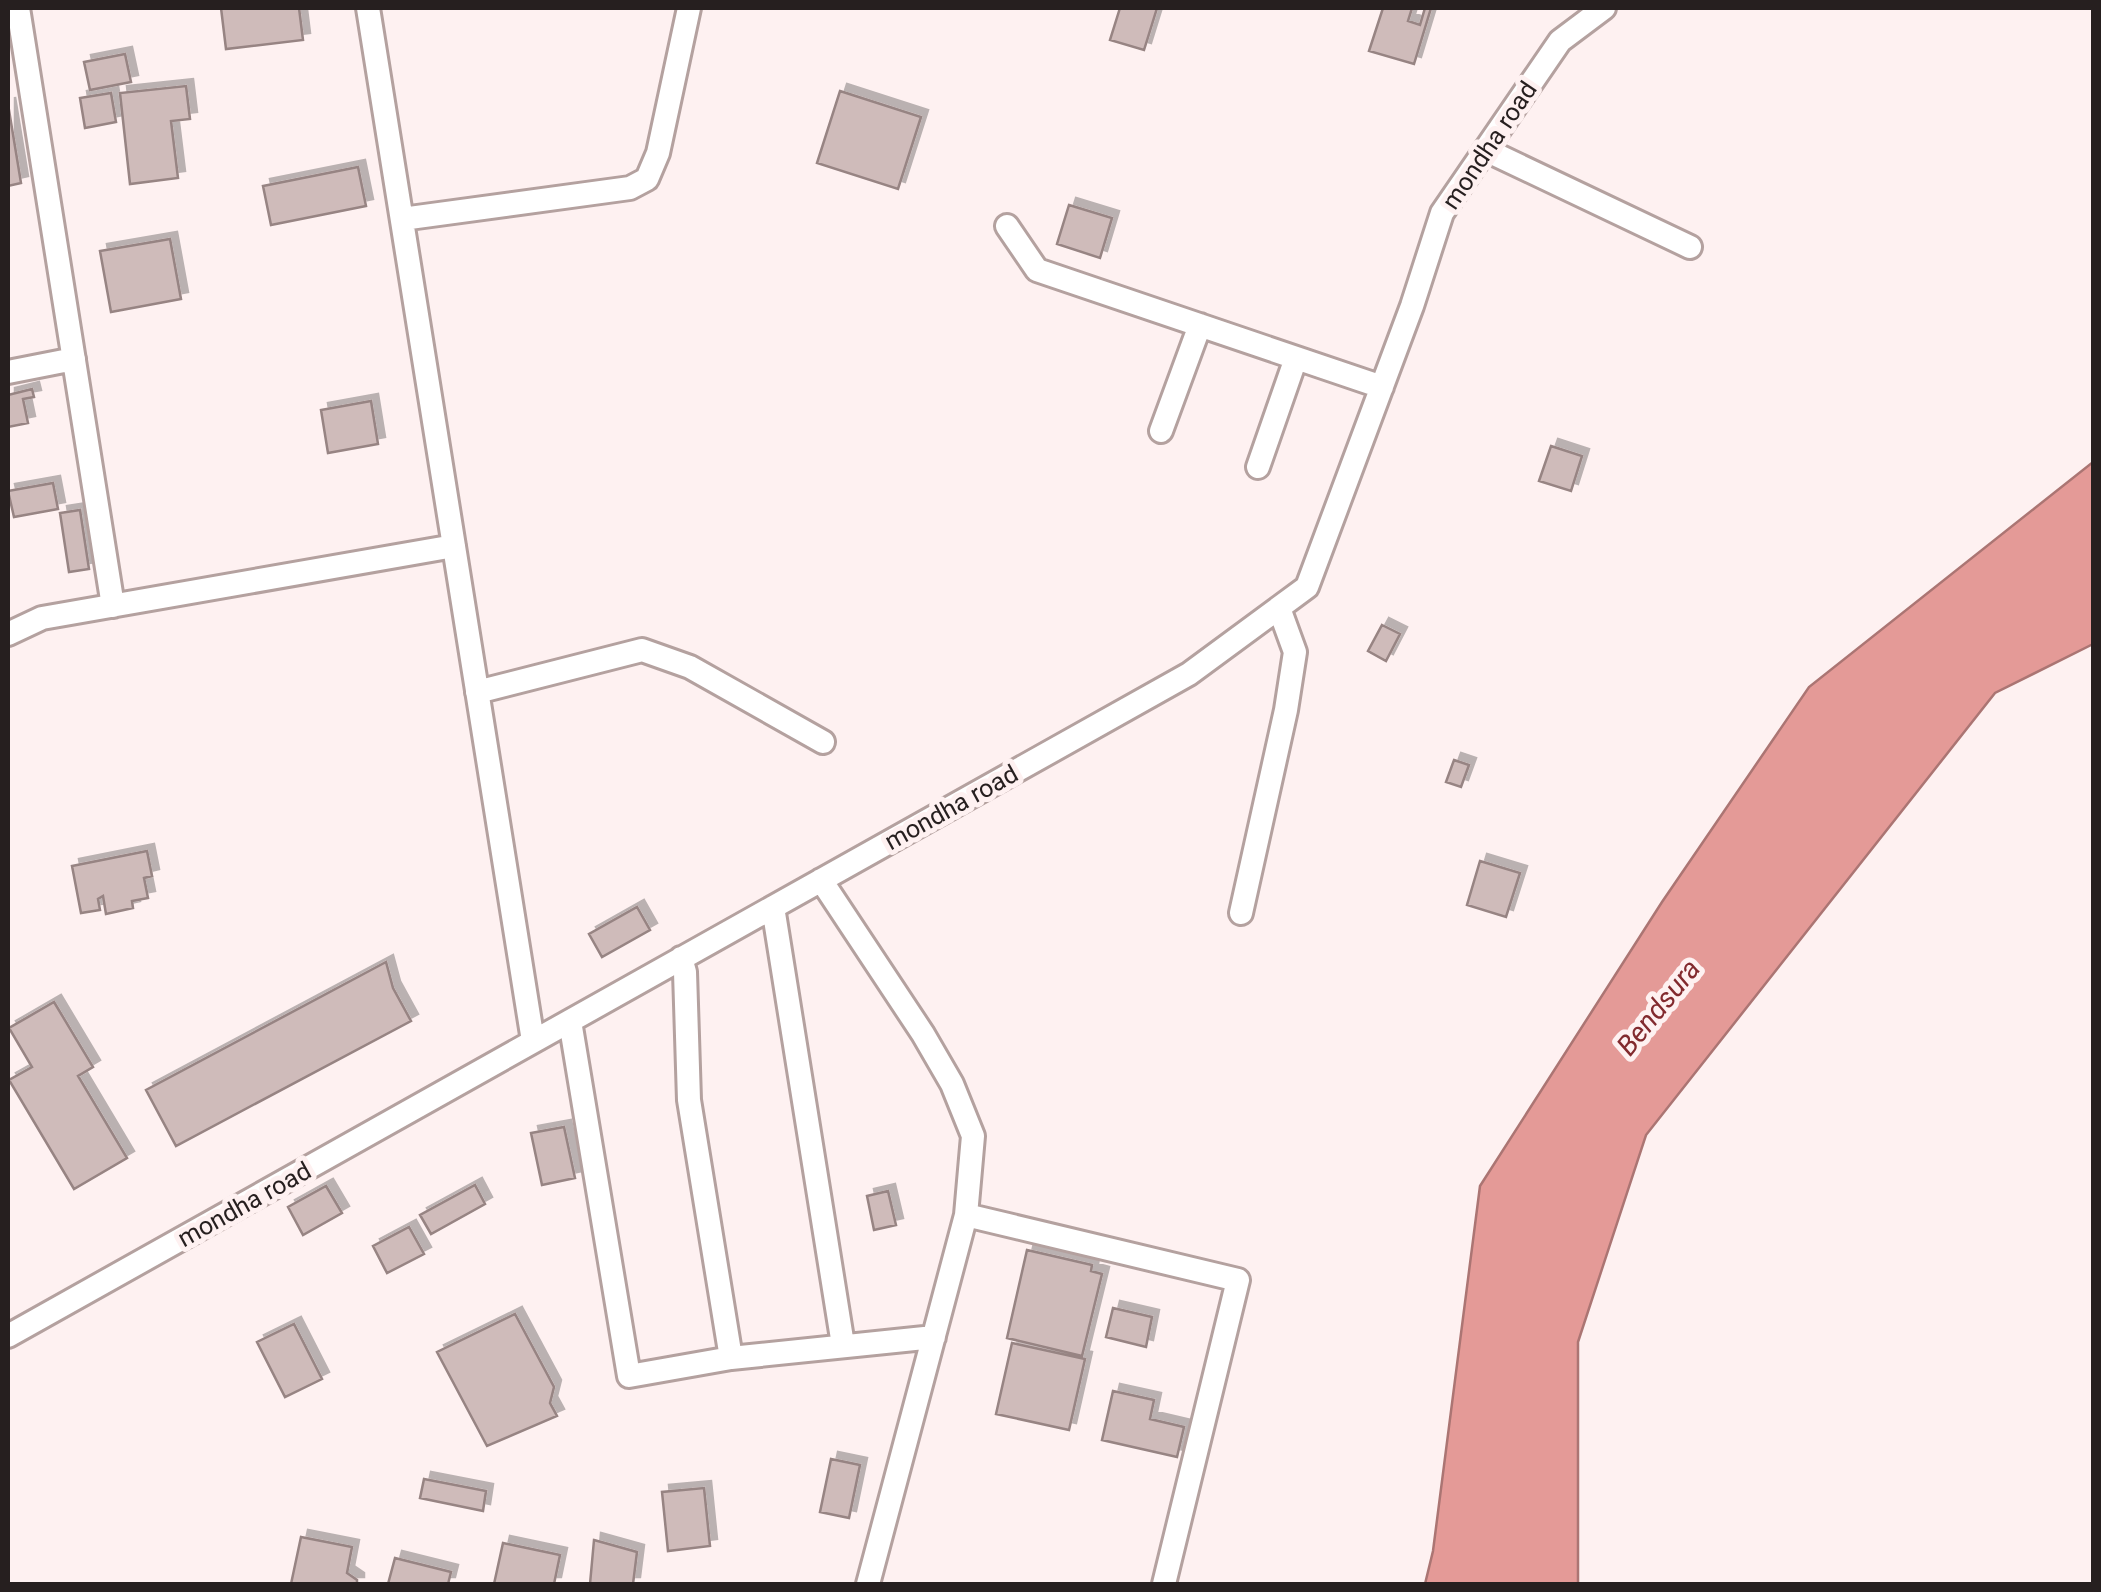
<svg xmlns="http://www.w3.org/2000/svg" width="2101" height="1592" viewBox="0 0 2101 1592" font-family="Roboto,sans-serif">
	<style>
		.water { fill: #e49a97; stroke: #ab7573; stroke-width: 2.5 }
		.building { fill: #cfbbba; stroke: #978483; stroke-width: 2.5; filter: url(#shadow) }
		.lines { fill: none; stroke-linecap: round; stroke-linejoin: round }
		.minor-casing { stroke: #b4a19f; stroke-width: 28 }
		.minor { stroke: #fff; stroke-width: 22 }
		.labels { text-anchor: middle; stroke-width: 10; stroke-linejoin: round; paint-order: stroke }
		.street-label { font-size: 25px; fill: #261f1f; stroke: #fef1f1 }
		.water-label { font-size: 28px; font-style: italic; fill: #822a2e; stroke: #fef1f1 }
	</style>
	<defs>
		<filter id="shadow"><feDropShadow dx="7" dy="-7" stdDeviation="0" flood-color="#0004"/></filter>
	</defs>
	<rect width="100%" height="100%" fill="#fef1f1"/>
	<!-- water -->
	<path class="water" d="M2093 462V644L1995 693 1646 1135 1578 1342V1584H1425L1433 1551 1480 1186 1662 902 1809 687Z"/>
	<!-- building -->
	<path class="building" d="M221 8H299L303 40 226 49Z
		M1120 8H1157L1144 50 1110 40Z
		M1383 8H1412L1408 21 1420 25 1425 8H1431L1414 64 1369 51Z
		M125 54 131 82 90 90 84 62Z
		M186 86 190 119 171 121 178 178 130 184 120 93Z
		M840 91 921 117 898 189 817 163Z
		M111 93 116 122 85 128 80 98Z
		M8 104 21 183 8 186Z
		M358 167 366 206 271 225 263 186Z
		M1069 205 1112 218 1100 258 1057 244Z
		M170 239 181 299 111 312 100 251Z
		M32 389 34 397 23 399 28 423 8 427V395Z
		M371 401 378 444 328 453 321 410Z
		M1551 446 1582 456 1571 491 1539 481Z
		M53 483 58 509 14 517 8 491Z
		M80 510 89 569 69 572 60 513Z
		M1382 625 1400 634 1386 661 1368 651Z
		M1454 760 1469 765 1461 787 1446 782Z
		M147 851 152 876 144 878 148 898 132 901 133 908 106 914 103 896 98 899 100 910 81 913 72 866Z
		M1480 861 1520 873 1506 917 1467 905Z
		M637 907 650 930 602 957 589 934Z
		M386 962 393 988 411 1021 176 1146 146 1090Z
		M54 1002 93 1067 78 1076 127 1158 74 1189 9 1080 32 1067 9 1028Z
		M564 1127 575 1178 542 1185 531 1133Z
		M475 1185 485 1204 431 1234 420 1215Z
		M326 1186 342 1213 303 1235 288 1207Z
		M888 1191 896 1225 874 1230 867 1196Z
		M409 1227 424 1254 387 1273 373 1246Z
		M1027 1250 1092 1265 1091 1271 1102 1274 1082 1356 1007 1338Z
		M1113 1308 1152 1317 1146 1347 1106 1337Z
		M515 1314 554 1387 550 1403 557 1416 487 1446 437 1352Z
		M294 1324 322 1379 285 1397 257 1342Z
		M1012 1343 1085 1359 1069 1430 996 1414Z
		M1113 1391 1154 1400 1150 1419 1184 1427 1177 1457 1102 1440Z
		M831 1459 860 1465 849 1518 820 1512Z
		M424 1479 486 1491 483 1511 420 1498Z
		M704 1488 710 1546 668 1551 662 1492Z
		M301 1537 352 1547 347 1573 357 1580V1584H291Z
		M594 1540 637 1552 633 1584H590Z
		M503 1543 560 1555 554 1584H494Z
		M395 1558 451 1572 448 1584H388Z"/>
	<g class="lines">
		<defs>
			<path id="minor" d="M18 8 113 606
				M368 8 533 1041
				M1486 150 1690 247
				M402 219 630 188 647 179 658 153 689 8
				M1007 226 1037 270 1382 387
				M8 372 74 359
				M1161 431 1200 325
				M1258 467 1296 358
				M8 634 42 618 454 546
				M477 692 642 650 690 667 823 742
				M821 880 923 1034 952 1084 973 1136 966 1215 1238 1280 1164 1584
				M773 907 843 1345
				M1241 913 1286 710 1295 652 1279 608
				M681 958 685 972 689 1100 731 1358
				M570 1021 629 1376 731 1358 934 1337
				M8 1336 1189 674 1307 587 1412 306 1442 213 1560 41 1604 8
				M868 1584 966 1215"/>
		</defs>
		<!-- minor casing -->
		<use href="#minor" class="minor-casing"/>
		<!-- minor -->
		<use href="#minor" class="minor"/>
	</g>
	<g class="labels">
		<!-- street labels -->
		<g class="street-label">
			<text transform="translate(1489 145) rotate(-56)" y="9">mondha road</text>
			<text transform="translate(951 807) rotate(-29)" y="9">mondha road</text>
			<text transform="translate(244 1204) rotate(-29)" y="9">mondha road</text>
		</g>
		<!-- water labels -->
		<g class="water-label">
			<text transform="translate(1658 1007) rotate(-51)" y="10">Bendsura</text>
		</g>
	</g>
	<!-- border -->
	<rect width="2101" height="1592" fill="none" stroke="#261f1f" stroke-width="20"/>
</svg>
